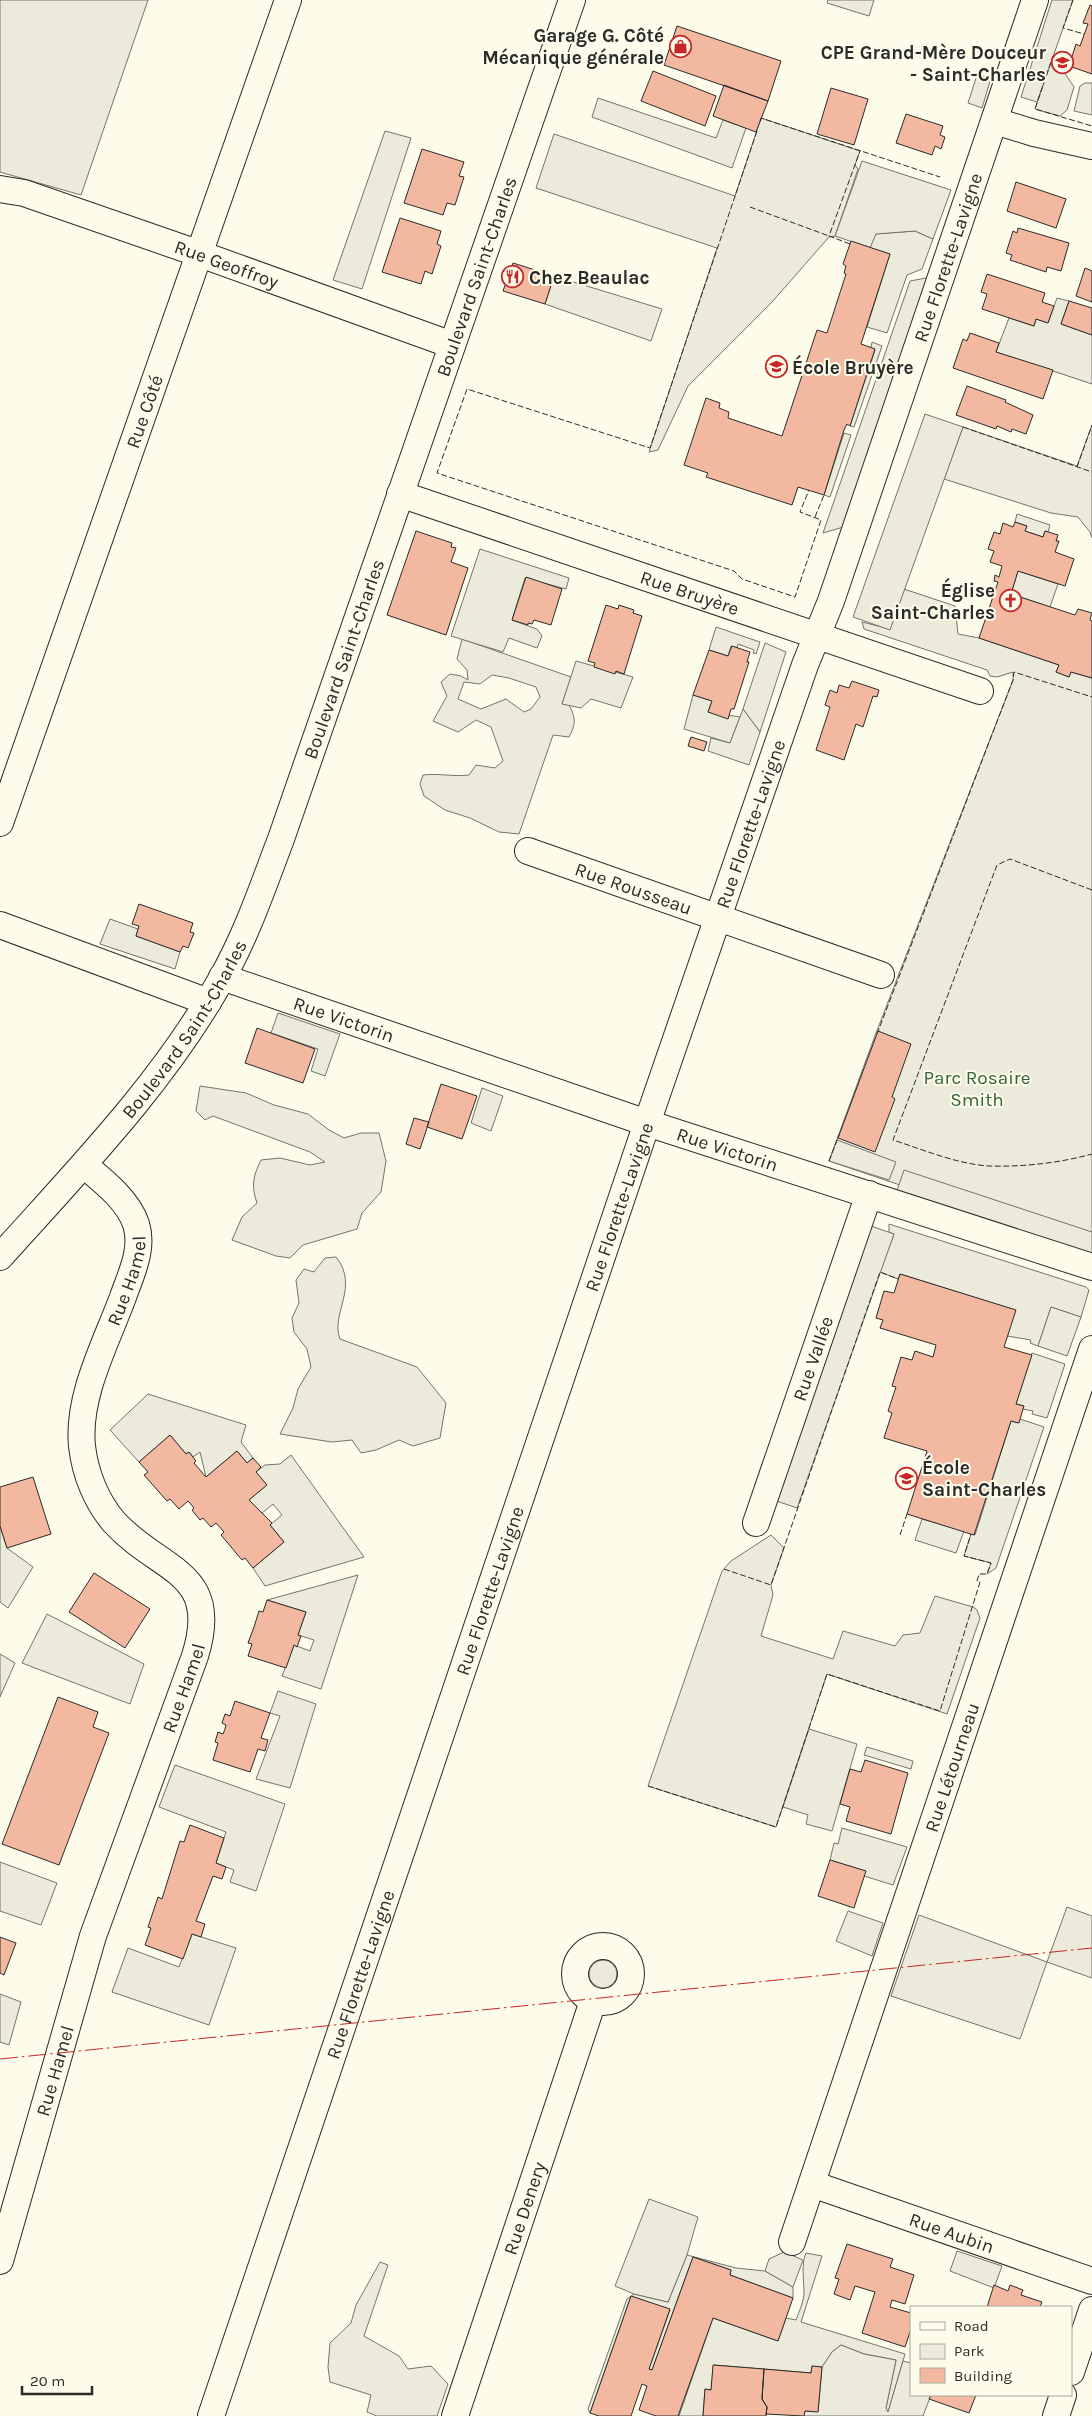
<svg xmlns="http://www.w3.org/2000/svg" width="1092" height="2416" viewBox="0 0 1092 2416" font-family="Karla,sans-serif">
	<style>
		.green { fill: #ecebdb; stroke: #74746e; fill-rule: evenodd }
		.parking { fill: #eceadb; stroke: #74746e }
		.building { fill: #f2b8a0; stroke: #2b2b2b }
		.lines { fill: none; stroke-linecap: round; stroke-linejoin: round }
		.minor-casing { stroke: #2b2b2b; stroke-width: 28 }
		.minor { stroke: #fdfbea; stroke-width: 26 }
		.fence { stroke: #2b2b2b; stroke-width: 1; stroke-dasharray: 6 2.5; stroke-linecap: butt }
		.power { stroke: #c62828; stroke-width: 1; stroke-dasharray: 18 4 2.5 4; stroke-linecap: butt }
		.labels { text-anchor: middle; stroke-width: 4; stroke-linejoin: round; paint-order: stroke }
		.poi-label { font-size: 19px; font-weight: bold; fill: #2b2b2b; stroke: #fdfbea; text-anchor: end }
		.street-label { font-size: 19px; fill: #2b2b2b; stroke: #fdfbea }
		.park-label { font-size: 19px; fill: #34623c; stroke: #fdfbea }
	</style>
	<rect width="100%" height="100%" fill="#fdfbea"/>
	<!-- green -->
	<path class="green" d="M0 0H148L81 195 0 172Z
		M1053 56 1066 60 1064 72 1074 87 1067 110 1060 116 1035 109Z
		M977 75 991 78 982 108 968 103Z
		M1085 83H1092V115L1074 111 1080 86Z
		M761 118 860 151 855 165 858 169 835 236 829 237 772 302 688 386 658 450 649 452 717 248 536 188 554 134 735 196Z
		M915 231 933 239 922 269 907 275 887 333 867 327 890 254 870 248 875 234Z
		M872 342 882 346 854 427 850 426 875 350 871 348Z
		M1092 425V538L1090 532 1078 517 1051 513 944 479 963 427 1077 466Z
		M844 433 851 435 830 497 824 495Z
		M1017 514 1050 525 1048 532 1045 531 1043 537 1025 531 1027 526 1015 522Z
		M1018 571 1058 584 1050 607 1011 594Z
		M904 589 955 606 958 634 979 638 1059 665 1056 672 1069 677 1071 672 1092 678V1250L829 1161 876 1033 1013 680V672L997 677 990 676 987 670 864 629 862 622 890 629Z
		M716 627 760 642 756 654 753 653 754 650 738 644 737 648 731 646 728 656 709 650Z
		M462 639 571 677 562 704 569 705C576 718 576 724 569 737L553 735 519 834 499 832 470 818 445 810 424 796 420 784 423 775C439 773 453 777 469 775L476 765 495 768 503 761 491 727 476 720 458 732 433 721 447 696 441 682 450 674 461 676 468 680 467 670 457 659ZM492 675 509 678 536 687 540 697 531 709 524 712 506 699 481 709 458 699 464 682 480 684Z
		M765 643 786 652 760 732 743 709Z
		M693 695 712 701 708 712 740 717 730 743 684 729Z
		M200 1086 246 1093 274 1105 308 1114 329 1130 344 1138 361 1133H379L386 1161 381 1192 362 1213 357 1229 303 1245 290 1258 276 1256 232 1240 242 1217 257 1203C251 1186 253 1176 261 1160L280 1158 310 1165 325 1162 310 1152 213 1116 205 1120 196 1111Z
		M889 1224 1086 1287 1089 1290 1081 1317 1051 1307 1038 1346 1030 1343 1031 1340 1007 1336 1015 1310 900 1274 898 1279 880 1272 894 1234 889 1232Z
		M336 1257C360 1287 330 1314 340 1339L417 1367 446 1403 440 1438 413 1446 399 1440 376 1450 361 1453 352 1440 332 1442 280 1434 293 1408 298 1389 311 1367 307 1349 294 1332 292 1318 299 1303 296 1280 304 1269 314 1272 325 1258Z
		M1032 1353 1065 1364 1047 1418 1032 1414 1033 1411 1023 1409 1024 1406 1016 1404Z
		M1020 1419 1044 1427 996 1568 987 1574 991 1563 964 1556 971 1534 975 1535 1011 1421 1018 1423Z
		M922 1519 964 1531 956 1553 915 1540Z
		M771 1535 784 1548 771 1585 773 1595 761 1636 833 1659 843 1631 895 1646 903 1635 920 1633 935 1596 973 1607 977 1610 980 1618 947 1714 827 1674 776 1827 648 1786 722 1571 731 1561Z
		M0 1654 15 1663 0 1697Z
		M1067 1907 1092 1916V1978L1047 1962 1020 2039 891 1996 919 1915 1047 1962Z
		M589 1974a14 14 0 1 1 28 0a14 14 0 1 1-28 0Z
		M806 2253 822 2256 801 2322 905 2354 888 2412 886 2408 896 2360 864 2354 841 2345 832 2352 822 2367 812 2366 811 2373 714 2365 711 2390 705 2389 703 2416H679L713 2318 778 2341 786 2318 796 2320C799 2312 804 2301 804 2293 804 2280 801 2263 806 2253Z
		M687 2255 736 2268 765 2271 793 2287V2298L730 2275 731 2270 693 2257 652 2370 649 2369 670 2310 631 2296 590 2413 588 2409 627 2299 634 2294 668 2302Z
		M380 2262 388 2265 364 2336 399 2356 408 2369 431 2366 448 2384 437 2416H377L367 2412 371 2395 330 2382 328 2367 330 2343 351 2323 356 2305Z"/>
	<!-- parking -->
	<path class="parking" d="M828 0H874L869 16 827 3Z
		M1052 0H1073L1037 102 1021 97Z
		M598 98 716 138 723 120 746 128 732 168 592 117Z
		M385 131 411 138 362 289 333 280Z
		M862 161 951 190 933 239 915 231 876 234 870 248 835 236Z
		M942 275 857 523 823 533 910 281Z
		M554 276 662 309 651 341 545 304Z
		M1057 298 1069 301 1061 324 1092 335V384L996 352 1009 318 1034 326 1036 319 1048 323Z
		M925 414 963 427 890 630 853 617Z
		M480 549 569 578 566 589 525 578 512 620 537 629 542 636 537 648 509 638 503 652 451 636Z
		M576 661 633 677 621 708 591 699 581 708 562 704Z
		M743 709 760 732 749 765 708 751 711 738 730 743Z
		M110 919 138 929 136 936 180 952 175 969 100 944Z
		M278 1013 340 1034 325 1076 311 1071 318 1049 271 1033Z
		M482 1088 503 1096 491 1131 471 1123Z
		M837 1140 896 1162 889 1180 829 1161Z
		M904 1170 1092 1232V1267L893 1202Z
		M859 1222 894 1234 797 1508 765 1497Z
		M1051 1307 1081 1317 1067 1356 1038 1346Z
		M148 1394 246 1425 241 1442 253 1458 247 1463 237 1451 206 1477 200 1452 193 1457 189 1452 186 1454 170 1435 139 1462 110 1430Z
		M291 1455 364 1557 265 1586 253 1568 284 1542 270 1525 282 1515 273 1504 261 1514 249 1500 266 1485 256 1472 265 1465 280 1464Z
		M0 1526 7 1548 33 1567 8 1608 0 1602Z
		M358 1575 321 1689 282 1676 294 1645 310 1651 314 1640 298 1635 306 1612 267 1600Z
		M47 1614 144 1664 130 1704 22 1663Z
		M278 1691 316 1704 290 1788 256 1779 280 1716 270 1713Z
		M809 1729 857 1744 832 1831 806 1824 808 1815 783 1807Z
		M867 1747 913 1761 911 1769 864 1755Z
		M175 1765 285 1804 256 1891 230 1882 234 1870 216 1863 226 1832 159 1807Z
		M842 1828 907 1847 893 1885 864 1876 865 1871 830 1860 834 1843 838 1844Z
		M0 1862 57 1883 41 1925 0 1911Z
		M848 1911 883 1923 872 1956 836 1941Z
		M192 1934 236 1948 209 2025 112 1992 128 1948 179 1967Z
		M0 1994 21 2002 9 2045 0 2042Z
		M649 2199 698 2217 687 2255 668 2302 634 2294 615 2286Z
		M957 2251 1002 2266 994 2288 950 2271Z
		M784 2252 803 2260 793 2287 765 2271 769 2259Z
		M841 2345 864 2354 896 2360 886 2408 888 2412 903 2361 911 2363V2395H931L923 2416H804L805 2411H818L822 2367 832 2352Z"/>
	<!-- building -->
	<path class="building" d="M1090 5 1092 6V74L1069 66 1076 44 1080 46 1088 24 1083 23Z
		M677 26 781 61 768 101 664 65Z
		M653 71 716 96 705 126 641 101Z
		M724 85 768 101 756 132 713 116Z
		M831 88 868 99 854 145 817 134Z
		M906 114 943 126 940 135 945 137 941 149 935 146 932 155 896 143Z
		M422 149 464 162 459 176 464 177 455 205 447 203 443 215 404 203Z
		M1016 182 1066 199 1056 228 1007 211Z
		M400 218 441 231 437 244 441 246 432 274 425 271 421 284 382 272Z
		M1018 228 1069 243 1061 271 1047 267 1046 272 1010 260 1012 255 1006 253 1013 231 1017 233Z
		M851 241 890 254 861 344 875 349 850 426 847 424 844 430 824 495 798 487 792 505 706 477 708 473 684 465 706 398 720 403 719 408 729 412 728 418 782 436 817 330 827 333 846 274 844 273 846 266 843 264Z
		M513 263 554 276 545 304 503 291Z
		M1085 268 1092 271V302L1076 296Z
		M987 274 1045 293 1042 302 1054 306 1048 323 1036 319 1034 326 982 309 987 294 981 292Z
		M1069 301 1092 308V335L1061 324Z
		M970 333 999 343 996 352 1053 370 1043 399 953 368 963 339 967 341Z
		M967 386 1006 400 1005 402 1033 415 1026 434 1012 429 1011 432 997 426 996 429 956 415Z
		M1015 522 1027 526 1025 531 1043 537 1045 531 1058 535 1056 541H1059L1055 552 1074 559 1065 586 1018 571 1011 594 1075 615 1078 609 1092 613 1090 620 1092 621V678L1071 672 1069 677 1056 672 1059 665 979 638 998 582 994 581 995 575 999 577 1002 566 990 562 994 551 988 549 994 532 1000 534 1003 523 1013 527Z
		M416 531 452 543 451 547 456 548 451 562 468 568 446 635 387 615Z
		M526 577 562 589 551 625 534 620 532 624 528 623V625L512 620Z
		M606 605 618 609 619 605 634 610 633 613 642 616 624 674 616 671 615 674 594 667 595 663 588 661Z
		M732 646 750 652 747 662H749L734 709H731L728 719 708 712 712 701 693 695 709 650 728 656Z
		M852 681 879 690 877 697 873 696 863 727 856 724 844 760 816 750 830 707 825 705 830 690 837 693 839 685 849 688Z
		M691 737 707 742 704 751 688 746Z
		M139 904 193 923 190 932 194 933 188 948 183 946 180 952 136 936 139 926 132 924Z
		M257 1028 315 1049 303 1083 245 1063Z
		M878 1031 911 1044 892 1097 895 1099 875 1152 838 1138Z
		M441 1084 477 1096 462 1139 427 1127Z
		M414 1118 429 1122 420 1149 406 1144Z
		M900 1274 1016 1310 1004 1347 1032 1355 1016 1404 1024 1406 1023 1409 1019 1423 1011 1421 974 1535 907 1514 927 1451 884 1438 892 1413 888 1411 896 1387 892 1386 901 1357 912 1360 915 1351 933 1357 936 1345 880 1328 883 1320 876 1318 884 1291 894 1293Z
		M170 1435 186 1454 189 1452 196 1461 194 1463 206 1477 237 1451 247 1463 253 1458 261 1467 256 1472 267 1485 249 1500 272 1523 270 1525 284 1542 253 1568 245 1558 242 1560 221 1535 224 1532 216 1523 211 1527 203 1518 200 1520 192 1510 194 1508 188 1501 179 1509 170 1499 167 1501 144 1475 148 1472 139 1462Z
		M33 1477 51 1534 7 1548 0 1526V1487Z
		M94 1573 150 1609 125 1648 69 1612Z
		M267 1600 306 1612 298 1635 301 1636 297 1647 294 1645 286 1668 248 1656 252 1644 248 1643 254 1627 259 1611 263 1612Z
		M58 1697 98 1712 93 1727 109 1733 59 1865 2 1844Z
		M235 1701 270 1713 261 1738 268 1740 265 1751 258 1749 250 1772 213 1760 218 1743 215 1742 218 1732 223 1734 225 1729 226 1725 222 1723 225 1714 230 1716Z
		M865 1760 908 1773 891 1834 846 1821 850 1807 840 1804 850 1769 861 1772Z
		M190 1825 224 1838 216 1863 226 1867 222 1879 213 1876 196 1921 205 1924 201 1937 192 1934 183 1959 145 1945 151 1928 148 1927 158 1897 162 1899 180 1841 184 1842Z
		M830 1860 866 1871 854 1908 818 1896Z
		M0 1937 16 1943 4 1975 0 1973Z
		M847 2244 893 2259 890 2267 914 2275 905 2304 892 2300 890 2307 911 2313V2329L905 2347 862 2333 875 2292 855 2286 850 2300 834 2294 839 2279 835 2278Z
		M693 2257 731 2270 730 2275 793 2298 778 2341 713 2318 678 2416H656L639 2410 647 2386 642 2384 631 2416H599L590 2413 631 2296 670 2309 649 2369 652 2370Z
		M994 2285 1008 2291 1010 2285 1023 2290 1021 2295 1042 2302 1040 2307H987Z
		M713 2365 764 2369 762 2399 767 2407 766 2416H703L705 2389 711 2390Z
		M812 2366 822 2367 818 2412 805 2411 804 2416 766 2414 767 2407 762 2399 764 2369 811 2373Z
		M931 2395H976L969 2413 929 2399Z"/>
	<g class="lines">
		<defs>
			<g id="minor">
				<path d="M995 121 1034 133 1092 146"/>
				<path id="s1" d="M0 189 24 193 200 254 452 345"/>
				<path id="s2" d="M400 494 980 691"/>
				<path id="s3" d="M0 823 288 0"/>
				<path id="s4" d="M528 851 881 975"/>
				<path d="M0 925 208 1002"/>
				<path id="s5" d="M222 977 647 1123 1092 1267"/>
				<path id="s6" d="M0 1257C79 1169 164 1082 222 978 247 934 263 886 281 839L572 0"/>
				<path id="s7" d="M756 1523 869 1194"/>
				<circle cx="603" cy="1974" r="28"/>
				<path id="s8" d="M812 2184 1092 2281"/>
				<path id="s9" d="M792 2242 1092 1349"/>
				<path id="s10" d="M0 2261 93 1936 195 1656C222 1570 159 1572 114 1522 96 1501 85 1473 82 1446 77 1396 106 1343 123 1297 131 1274 144 1249 136 1224 128 1200 102 1180 84 1165"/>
				<path d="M1071 2372 1092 2310"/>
				<path id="s11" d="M211 2416 647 1123 805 665 831 601 1035 0"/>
				<path id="s12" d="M455 2416 593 2001"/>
				<path d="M1056 2416 1063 2395"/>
			</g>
		</defs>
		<!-- minor casing -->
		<use href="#minor" class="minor-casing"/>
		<!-- minor -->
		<use href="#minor" class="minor"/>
		<!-- fence -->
		<path class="fence" d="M1073 0 1063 28 1084 34
			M1071 62 1053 56 1035 109 1092 126
			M760 121 761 118 940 177
			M757 131 650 448 467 389 437 473 734 571 742 579 795 597 821 520 800 512 809 490
			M750 207 829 236
			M850 244 829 236 860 151
			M963 427 1092 472
			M1077 467 1092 425
			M815 517 824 495
			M1092 890 1010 859 997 865 893 1140C924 1150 957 1164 989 1166 1024 1167 1059 1163 1092 1154
			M877 1034 1013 680 1014 672 1092 697
			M829 1161 839 1135
			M900 1535 907 1514
			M724 1569 771 1585 880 1272 898 1279
			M648 1786 776 1827 827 1674 940 1711 980 1582 977 1581 979 1574H987L991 1563 964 1556 971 1534"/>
		<!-- power -->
		<path class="power" d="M0 2059 1092 1948"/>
	</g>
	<!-- icons -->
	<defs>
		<symbol id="shop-ring" viewBox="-11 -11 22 22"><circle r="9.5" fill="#fdfbea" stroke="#c62828" stroke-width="1.5"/><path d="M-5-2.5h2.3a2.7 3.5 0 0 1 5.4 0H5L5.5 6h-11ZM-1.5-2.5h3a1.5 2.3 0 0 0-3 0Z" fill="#c62828"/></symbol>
		<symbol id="school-ring" viewBox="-11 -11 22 22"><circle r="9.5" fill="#fdfbea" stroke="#c62828" stroke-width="1.5"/><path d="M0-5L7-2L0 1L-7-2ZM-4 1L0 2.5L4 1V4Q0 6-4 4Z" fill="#c62828"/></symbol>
		<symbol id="restaurant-ring" viewBox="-11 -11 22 22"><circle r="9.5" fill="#fdfbea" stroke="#c62828" stroke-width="1.5"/><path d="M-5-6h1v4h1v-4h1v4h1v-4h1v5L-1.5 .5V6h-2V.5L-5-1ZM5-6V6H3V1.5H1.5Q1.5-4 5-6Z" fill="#c62828"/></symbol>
		<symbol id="church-ring" viewBox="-11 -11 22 22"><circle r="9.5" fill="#fdfbea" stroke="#c62828" stroke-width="1.5"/><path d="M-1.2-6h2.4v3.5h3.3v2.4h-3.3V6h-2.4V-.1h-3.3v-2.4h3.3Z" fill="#c62828"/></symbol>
	</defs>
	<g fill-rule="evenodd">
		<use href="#shop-ring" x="668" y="34" width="25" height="25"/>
		<use href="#school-ring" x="1050" y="50" width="25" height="25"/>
		<use href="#restaurant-ring" x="500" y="264" width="25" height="25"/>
		<use href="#school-ring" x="764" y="354" width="25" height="25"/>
		<use href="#church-ring" x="998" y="588" width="25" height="25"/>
		<use href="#school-ring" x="894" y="1466" width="25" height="25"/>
	</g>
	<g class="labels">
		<!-- poi labels -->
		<g class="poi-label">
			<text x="664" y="42">Garage G. Côté<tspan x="664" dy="22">Mécanique générale</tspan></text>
			<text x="1046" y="59">CPE Grand-Mère Douceur<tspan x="1046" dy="22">- Saint-Charles</tspan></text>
			<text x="529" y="284" text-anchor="start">Chez Beaulac</text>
			<text x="792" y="374" text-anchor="start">École Bruyère</text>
			<text x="995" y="597">Église<tspan x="995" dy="22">Saint-Charles</tspan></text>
			<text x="922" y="1474" text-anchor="start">École<tspan x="922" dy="22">Saint-Charles</tspan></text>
		</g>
		<!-- street labels -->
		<g class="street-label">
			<text dy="7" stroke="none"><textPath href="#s11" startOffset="2281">Rue Florette-Lavigne</textPath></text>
			<text dy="7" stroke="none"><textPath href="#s1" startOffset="239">Rue Geoffroy</textPath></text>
			<text dy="7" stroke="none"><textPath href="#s6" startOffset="1104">Boulevard Saint-Charles</textPath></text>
			<text dy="7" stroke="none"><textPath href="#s3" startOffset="436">Rue Côté</textPath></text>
			<text dy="7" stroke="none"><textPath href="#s2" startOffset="306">Rue Bruyère</textPath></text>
			<text dy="7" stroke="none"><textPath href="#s6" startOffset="699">Boulevard Saint-Charles</textPath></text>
			<text dy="7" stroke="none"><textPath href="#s11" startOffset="1681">Rue Florette-Lavigne</textPath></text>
			<text dy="7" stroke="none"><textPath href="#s4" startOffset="112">Rue Rousseau</textPath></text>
			<text dy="7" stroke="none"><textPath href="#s5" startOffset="129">Rue Victorin</textPath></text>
			<text dy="7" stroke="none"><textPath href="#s6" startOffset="294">Boulevard Saint-Charles</textPath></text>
			<text dy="7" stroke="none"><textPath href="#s5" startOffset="534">Rue Victorin</textPath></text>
			<text dy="7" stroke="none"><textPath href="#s11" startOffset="1276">Rue Florette-Lavigne</textPath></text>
			<text dy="7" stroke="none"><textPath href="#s10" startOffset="1066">Rue Hamel</textPath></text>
			<text dy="7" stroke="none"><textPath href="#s7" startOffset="174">Rue Vallée</textPath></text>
			<text dy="7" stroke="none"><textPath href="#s11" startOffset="871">Rue Florette-Lavigne</textPath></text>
			<text dy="7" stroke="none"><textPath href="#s10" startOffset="602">Rue Hamel</textPath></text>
			<text dy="7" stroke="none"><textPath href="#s9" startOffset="501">Rue Létourneau</textPath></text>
			<text dy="7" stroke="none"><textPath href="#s11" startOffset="466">Rue Florette-Lavigne</textPath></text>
			<text dy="7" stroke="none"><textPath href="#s10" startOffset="198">Rue Hamel</textPath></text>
			<text dy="7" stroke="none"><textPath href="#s12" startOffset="219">Rue Denery</textPath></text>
			<text dy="7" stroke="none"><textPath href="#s8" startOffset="148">Rue Aubin</textPath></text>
		</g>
		<!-- park labels -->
		<g class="park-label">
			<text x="977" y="1084">Parc Rosaire<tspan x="977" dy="22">Smith</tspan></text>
		</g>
	</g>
	<!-- legend -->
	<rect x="910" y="2306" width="162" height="90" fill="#fdfbea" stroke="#a9a89e"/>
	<rect x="920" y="2322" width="25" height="8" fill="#fdfbea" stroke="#a9a89e"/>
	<text x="954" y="2331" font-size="15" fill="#2b2b2b">Road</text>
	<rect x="920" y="2344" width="25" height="15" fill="#ecebdb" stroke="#a9a89e"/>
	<text x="954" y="2356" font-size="15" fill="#2b2b2b">Park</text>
	<rect x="920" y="2368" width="25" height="15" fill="#f2b8a0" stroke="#a9a89e"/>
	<text x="954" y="2381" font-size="15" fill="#2b2b2b">Building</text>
	<!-- scale -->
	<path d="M22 2386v8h70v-8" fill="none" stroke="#2b2b2b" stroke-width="2.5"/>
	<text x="30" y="2386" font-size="15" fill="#2b2b2b" stroke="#fdfbea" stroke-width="4" paint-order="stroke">20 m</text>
</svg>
